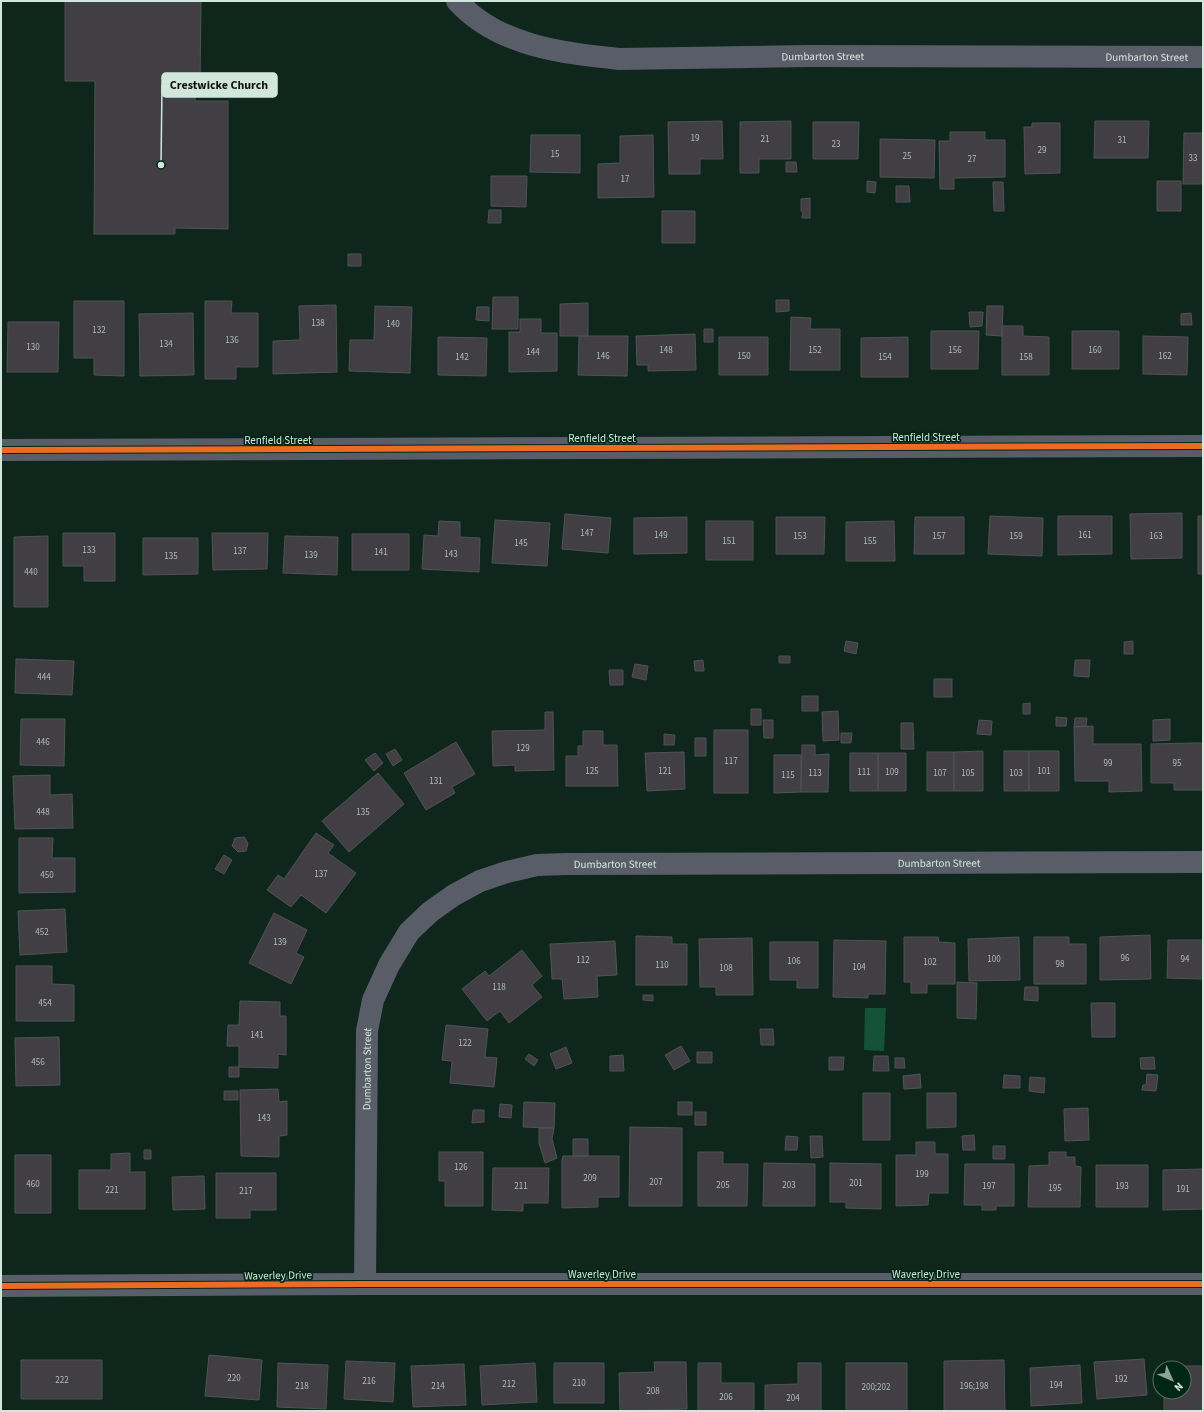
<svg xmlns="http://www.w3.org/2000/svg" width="1204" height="1412" viewBox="0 0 1204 1412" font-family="'Source Sans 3',sans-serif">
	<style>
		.water { fill: #145237 }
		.building { fill: #413f44; stroke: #4f5353 }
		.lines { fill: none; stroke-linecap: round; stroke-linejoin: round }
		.street { stroke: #595d67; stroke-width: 22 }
		.secondary { stroke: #585f68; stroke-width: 22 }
		.cycleway-casing { stroke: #002615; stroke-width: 8 }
		.cycleway { stroke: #ed6a23; stroke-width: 6 }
		.labels { text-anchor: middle; stroke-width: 3.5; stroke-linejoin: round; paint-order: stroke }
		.number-label { font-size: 9px; fill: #aebdb5 }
		.street-label { font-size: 11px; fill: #d2e7db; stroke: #002615 }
		.leader { fill: none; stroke: #d2e7db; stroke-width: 1.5 }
		.callout-dot { fill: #d2e7db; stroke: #002615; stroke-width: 1.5 }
		.callout { fill: #d2e7db; stroke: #d2e7db; stroke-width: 1.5 }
		.callout-label { font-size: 12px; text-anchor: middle; font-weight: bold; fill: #111 }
	</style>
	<rect width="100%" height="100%" fill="#0f261d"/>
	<!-- water -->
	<path class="water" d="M865 1008H886L884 1051 864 1050Z"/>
	<!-- building -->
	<path class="building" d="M65 1H201L200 83H195V101H228V229L175 228V234H94L95 81H65Z
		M722 121 723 159H700V174H669L668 122Z
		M791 121V159H759V173H740V122Z
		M1095 121H1149L1148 158H1094Z
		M813 122H859L858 159H813Z
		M1032 123H1060V173L1025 174 1024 127H1032Z
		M950 132H985V140H1005V177L954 178V189H940L939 141H950Z
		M1184 133H1203V184H1183Z
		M531 135H580V173L530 172Z
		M653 135 654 197 598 198V164L620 163V136Z
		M880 139 935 140 934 178 880 177Z
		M786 162H796L797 172H786Z
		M491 176H527L526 207 491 206Z
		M867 181 876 182 875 193 867 192Z
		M1157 181H1181V211H1157Z
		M993 182H1003L1004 211H994Z
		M896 186H909L910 202H896Z
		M810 198V218H802L803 212 801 211V199Z
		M489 210H501V223H488Z
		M662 211H695V243H662Z
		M348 254H361V266H348Z
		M493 297H518V329H492Z
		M776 300H789V311L776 312Z
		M74 301H124V376L94 375V358H74Z
		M205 301H232L231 313H258V367H236V379H205Z
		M588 303V336H560V304Z
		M336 305 337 372 273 374V341L300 340 299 306Z
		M375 306 412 307 410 373 349 371 350 340H374Z
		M987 306H1003L1002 336 986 335Z
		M477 307H489V321L476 320Z
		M969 312H983L982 326 970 327Z
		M193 313 194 375 140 376 139 314Z
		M1191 313 1192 325H1181V314Z
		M791 317 811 318 810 329H840V370H790Z
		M520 319H541V333H557V371L509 372V332H520Z
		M8 322H59L58 372H7Z
		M1002 326H1023V336L1049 337V375H1002Z
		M704 329H713V342H704Z
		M931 331H979L978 369H931Z
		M1072 331H1119V369H1072Z
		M695 334 696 370 648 371V365H637L636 336Z
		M579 336H628L627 376 578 375Z
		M1143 336 1188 337 1187 375 1143 374Z
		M438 337 487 338 486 376 438 375Z
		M719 337H768V375H719Z
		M908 337V377H861V338Z
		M1182 513V558L1131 559 1130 514Z
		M565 514 611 518 608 553 562 549Z
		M990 516 1043 518 1042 556 988 554Z
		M1058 516H1112V554L1058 555Z
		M1198 516H1203V574H1198Z
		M687 517V553L634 554V518Z
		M776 517H825L824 554H776Z
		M915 517H964V554H914Z
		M495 520 550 523 547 566 492 563Z
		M439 521 460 522V537L480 538 479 572 422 569 424 535 438 536Z
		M706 521H753V560H706Z
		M894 521 895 561H846V522Z
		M63 533H115V581H84V566H63Z
		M212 533H268L267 569 213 570Z
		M352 534H409V570H352Z
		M48 536V607H14V537Z
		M285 536 338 537 337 575 283 573Z
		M143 538H198V574L143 575Z
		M846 641 858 643 856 654 844 651Z
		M1133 641V654H1124V642Z
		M779 656H790V663H779Z
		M16 659 74 661 72 695 15 693Z
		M703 660 704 671H695L694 661Z
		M1075 660H1090L1089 677 1074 676Z
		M635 664 648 666 646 680 632 677Z
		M609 670H623V685H610Z
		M934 679H952V697H934Z
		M802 696H818V711H802Z
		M1030 703V714H1023V704Z
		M751 709H761V725H751Z
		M838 711 839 740 823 741 822 712Z
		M545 712H553L554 770 515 771V765L493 766 492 731 545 730Z
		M1056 717 1067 718 1066 726H1056Z
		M1075 718H1087L1086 726 1074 727Z
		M21 719H65L64 766 20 765Z
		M1170 719V740L1153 741V720Z
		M763 720H773V738H764Z
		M979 720 992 721 991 735 977 734Z
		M901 723H913L914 749H901Z
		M1093 726V744H1141L1142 791 1109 792V781H1075L1074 727Z
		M714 730H748V793H714Z
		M583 731H603V745H617L618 786H566V756H578V746H583Z
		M841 733H852L851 743H841Z
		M664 734 675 735 674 745H664Z
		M695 738H706V756H695Z
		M456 742 475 774 452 787 455 793 426 810 404 773Z
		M1192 743H1203V790H1174V783H1151V744Z
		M802 745H815V755L829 754 828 792H801Z
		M395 749 402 760 393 766 386 754Z
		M983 751V791H954V752Z
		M1004 751H1029V791H1004Z
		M1029 751H1059V791H1029Z
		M684 752 685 789 647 791 645 753Z
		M927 752H954V791H927Z
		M375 753 383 763 374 771 365 760Z
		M850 753H878V791H850Z
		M878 753H906V791H878Z
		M774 755H801V792L774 793Z
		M378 773 404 804 349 852 322 821Z
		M50 775V795L72 794 73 828 15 829 13 776Z
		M316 833 334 845 328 853 356 873 326 913 301 895 291 907 267 890 278 875 284 879Z
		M244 837 248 843 246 851 238 852 232 846 235 838Z
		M19 838H53L52 858H75V892L19 893Z
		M224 855 232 860 224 874 215 869Z
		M65 909 67 952 20 955 18 911Z
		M274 913 307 930 296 953 304 957 291 984 249 963Z
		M1150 935 1151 979 1100 980V937Z
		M636 936 672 937V944H687V985H636Z
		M904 937H938L939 942 955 943V984H927V993H911V982H904Z
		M1019 937 1020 980 969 981 968 939Z
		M1034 937H1069V944H1086V984H1034Z
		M752 938 753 995H716V987H700L699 939Z
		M834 940 886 941 885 994H868V998L833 997Z
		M1168 940H1203V979L1167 978Z
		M615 941 617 975 597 976 598 997 564 999 562 979H552L550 944Z
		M770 942H818V988H797V980H770Z
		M522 950 542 976 532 985 542 997 509 1023 500 1011 487 1021 462 989 485 971 489 976Z
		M16 966H52V984L74 985V1021H16Z
		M957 982 977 983 976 1019 957 1018Z
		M1025 987H1038V1001L1024 1000Z
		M643 995H653V1001L643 1000Z
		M240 1001 280 1002V1016H286V1055L278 1054V1068L239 1067V1046H227L228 1025H239Z
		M1091 1003H1115V1037H1092Z
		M446 1025 488 1029 485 1057 497 1058 494 1087 450 1083 452 1061 442 1060Z
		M760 1029H773L774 1045H761Z
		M59 1037 60 1085 16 1086 15 1038Z
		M681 1046 690 1061 674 1070 665 1055Z
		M566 1047 572 1063 556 1069 550 1054Z
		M697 1052H712V1063H697Z
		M529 1054 538 1060 534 1066 525 1059Z
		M623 1055 624 1071H610V1056Z
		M874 1056H888L889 1071H873Z
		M829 1057H844L843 1070H829Z
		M1154 1057 1155 1069H1141L1140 1058Z
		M895 1058H904L905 1068H895Z
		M229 1067H239V1077H229Z
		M920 1074 921 1088 904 1089 903 1076Z
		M1147 1074 1158 1075 1156 1091 1142 1090 1143 1085H1146Z
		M1004 1075 1020 1076V1088H1003Z
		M1030 1077 1045 1078 1044 1093 1029 1091Z
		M278 1089 279 1102 287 1101V1135L279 1136V1157L241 1156 240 1090Z
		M224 1091H238V1100H224Z
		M863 1093H890V1140H863Z
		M927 1093H956V1127L927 1128Z
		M524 1102 555 1103 554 1128 523 1127Z
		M678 1102H692V1115H678Z
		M500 1104 512 1105 511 1118 499 1117Z
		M1088 1108 1089 1140 1065 1141 1064 1109Z
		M473 1110H484V1122L472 1123Z
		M695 1112H706V1125H695Z
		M630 1127 682 1128V1206H629Z
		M539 1128H554L552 1139 557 1158 545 1163 539 1143Z
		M974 1135 975 1150H963L962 1136Z
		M786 1136 798 1137 797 1150H785Z
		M810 1136H822L823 1157 811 1158Z
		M573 1139H588V1156H573Z
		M916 1142H935V1154H948V1193H929L928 1205 896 1206V1155H916Z
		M993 1146H1005V1159H993Z
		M144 1150H151V1159H144Z
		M439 1152H483V1206H445V1181H439Z
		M698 1152H723V1164H748L747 1206H698Z
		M1049 1152H1066V1157H1075V1166L1081 1167 1080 1207H1028L1029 1166 1049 1165Z
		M130 1153V1172H145V1209H79V1170H111V1154Z
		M15 1155H51V1213H15Z
		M563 1156H619V1197H598V1207L562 1208V1160Z
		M764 1163 815 1164V1206H763Z
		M830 1163 881 1164V1209L846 1208V1202H830Z
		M965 1164H1014V1206H996V1210H982V1205H964Z
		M1096 1165H1148V1207H1096Z
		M493 1168H549L548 1203H523V1211L492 1210Z
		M1203 1169V1209L1163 1210V1170Z
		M216 1173H276V1210H250V1218H216Z
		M204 1176 205 1209 173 1210 172 1177Z
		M209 1355 262 1360 259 1400 205 1396Z
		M1144 1359 1147 1395 1097 1399 1094 1362Z
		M21 1360H102V1399H21Z
		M1004 1360 1005 1411H944V1361Z
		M346 1361 395 1363 393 1402 344 1399Z
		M654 1362H686L687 1409 620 1411 619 1373 655 1372Z
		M278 1363 328 1365 326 1409 277 1407Z
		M535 1363 537 1402 482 1405 480 1366Z
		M554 1363H604V1403H554Z
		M698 1363H721V1383H754V1411H698Z
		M798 1363H821V1411H765V1385L798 1384Z
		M846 1363H907V1411H846Z
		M464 1364 466 1405 413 1407 411 1366Z
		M1080 1365 1082 1403 1031 1406 1030 1368Z
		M1164 1366H1203V1411H1164V1392H1184V1368H1164Z"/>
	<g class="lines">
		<!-- street -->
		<g class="street">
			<path id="s1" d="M457 1C498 46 562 53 619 59L808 56 1203 57"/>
			<path d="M1 450 1203 446"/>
			<path id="s2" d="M365 1284 367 1031 373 1000 389 965 409 932 430 912 454 895 480 881 507 872 537 865 566 864 1203 862"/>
		</g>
		<!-- secondary -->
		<path class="secondary" d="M1 1286 365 1284H1203"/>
		<defs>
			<path id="cycleway" d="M1 450 1203 446
				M1 1286 365 1284H1203"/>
		</defs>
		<!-- cycleway casing -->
		<use href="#cycleway" class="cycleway-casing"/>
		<!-- cycleway -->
		<use href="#cycleway" class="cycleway"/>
	</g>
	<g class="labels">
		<!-- number labels -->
		<g class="number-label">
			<text x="695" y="141">19</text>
			<text x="765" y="142">21</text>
			<text x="1122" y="143">31</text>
			<text x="836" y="147">23</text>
			<text x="1042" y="153">29</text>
			<text x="555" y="157">15</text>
			<text x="907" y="159">25</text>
			<text x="1193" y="161">33</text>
			<text x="972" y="162">27</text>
			<text x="625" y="182">17</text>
			<text x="318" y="326">138</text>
			<text x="393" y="327">140</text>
			<text x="99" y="333">132</text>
			<text x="232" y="343">136</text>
			<text x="166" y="347">134</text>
			<text x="33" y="350">130</text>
			<text x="666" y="353">148</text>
			<text x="815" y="353">152</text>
			<text x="955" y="353">156</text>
			<text x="1095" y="353">160</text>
			<text x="533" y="355">144</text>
			<text x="603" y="359">146</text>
			<text x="744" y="359">150</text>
			<text x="1165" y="359">162</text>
			<text x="462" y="360">142</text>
			<text x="885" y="360">154</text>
			<text x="1026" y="360">158</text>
			<text x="587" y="536">147</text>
			<text x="661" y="538">149</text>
			<text x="1085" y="538">161</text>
			<text x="800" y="539">153</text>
			<text x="939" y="539">157</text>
			<text x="1016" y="539">159</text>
			<text x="1156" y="539">163</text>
			<text x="729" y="544">151</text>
			<text x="870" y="544">155</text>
			<text x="521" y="546">145</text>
			<text x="89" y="553">133</text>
			<text x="240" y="554">137</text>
			<text x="381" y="555">141</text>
			<text x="451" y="557">143</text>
			<text x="311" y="558">139</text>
			<text x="171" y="559">135</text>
			<text x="31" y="575">440</text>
			<text x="44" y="680">444</text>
			<text x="43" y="745">446</text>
			<text x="523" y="751">129</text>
			<text x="731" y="764">117</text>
			<text x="1108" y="766">99</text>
			<text x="1177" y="766">95</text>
			<text x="592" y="774">125</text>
			<text x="665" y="774">121</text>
			<text x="1044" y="774">101</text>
			<text x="864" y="775">111</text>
			<text x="892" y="775">109</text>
			<text x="815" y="776">113</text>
			<text x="940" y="776">107</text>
			<text x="968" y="776">105</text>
			<text x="1016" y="776">103</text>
			<text x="788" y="778">115</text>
			<text x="436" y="784">131</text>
			<text x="43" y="815">448</text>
			<text x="363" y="815">135</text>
			<text x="321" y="877">137</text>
			<text x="47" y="878">450</text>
			<text x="42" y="935">452</text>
			<text x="280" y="945">139</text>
			<text x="1125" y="961">96</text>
			<text x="994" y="962">100</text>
			<text x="1185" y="962">94</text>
			<text x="583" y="963">112</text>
			<text x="794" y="964">106</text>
			<text x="930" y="965">102</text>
			<text x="1060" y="967">98</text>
			<text x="662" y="968">110</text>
			<text x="859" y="970">104</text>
			<text x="726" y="971">108</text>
			<text x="499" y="990">118</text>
			<text x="45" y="1006">454</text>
			<text x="257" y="1038">141</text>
			<text x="465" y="1046">122</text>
			<text x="38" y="1065">456</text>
			<text x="264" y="1121">143</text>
			<text x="461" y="1170">126</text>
			<text x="922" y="1177">199</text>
			<text x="590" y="1181">209</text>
			<text x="656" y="1185">207</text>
			<text x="856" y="1186">201</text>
			<text x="33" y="1187">460</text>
			<text x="723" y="1188">205</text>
			<text x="789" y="1188">203</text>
			<text x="521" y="1189">211</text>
			<text x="989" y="1189">197</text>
			<text x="1122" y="1189">193</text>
			<text x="1055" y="1191">195</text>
			<text x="1183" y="1192">191</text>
			<text x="112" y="1193">221</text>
			<text x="246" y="1194">217</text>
			<text x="234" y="1381">220</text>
			<text x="1121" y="1382">192</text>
			<text x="62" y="1383">222</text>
			<text x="369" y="1384">216</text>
			<text x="579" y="1386">210</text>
			<text x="509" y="1387">212</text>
			<text x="1056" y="1388">194</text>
			<text x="302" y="1389">218</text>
			<text x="438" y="1389">214</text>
			<text x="974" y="1389">196;198</text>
			<text x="876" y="1390">200;202</text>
			<text x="653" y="1394">208</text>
			<text x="726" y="1400">206</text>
			<text x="793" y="1401">204</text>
		</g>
		<!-- street labels -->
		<g class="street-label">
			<text dy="4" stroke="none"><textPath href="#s1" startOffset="380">Dumbarton Street</textPath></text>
			<text dy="4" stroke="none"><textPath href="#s1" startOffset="704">Dumbarton Street</textPath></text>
			<text x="926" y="441">Renfield Street</text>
			<text x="602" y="442">Renfield Street</text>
			<text x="278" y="444">Renfield Street</text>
			<text dy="4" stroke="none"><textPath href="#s2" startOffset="911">Dumbarton Street</textPath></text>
			<text dy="4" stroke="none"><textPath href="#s2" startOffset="587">Dumbarton Street</textPath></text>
			<text dy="4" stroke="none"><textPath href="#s2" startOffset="215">Dumbarton Street</textPath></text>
			<text x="602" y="1278">Waverley Drive</text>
			<text x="926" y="1278">Waverley Drive</text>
			<text transform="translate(278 1275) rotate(-1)" y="4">Waverley Drive</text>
		</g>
	</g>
	<!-- callouts -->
	<path class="leader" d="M161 165L162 85"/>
	<circle class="callout-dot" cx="161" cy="165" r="4"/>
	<rect class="callout" x="162" y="73" width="115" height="24" rx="4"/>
	<g class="callout-label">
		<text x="219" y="89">Crestwicke Church</text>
	</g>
	<!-- border -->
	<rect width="1204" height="1412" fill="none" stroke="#d2e7db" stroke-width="4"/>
	<!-- north arrow -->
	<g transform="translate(1172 1380) rotate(135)"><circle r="19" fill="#002615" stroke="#547364"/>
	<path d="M0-3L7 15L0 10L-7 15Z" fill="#8ea398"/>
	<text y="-6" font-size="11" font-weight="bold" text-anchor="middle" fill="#d2e7db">N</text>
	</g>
</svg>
